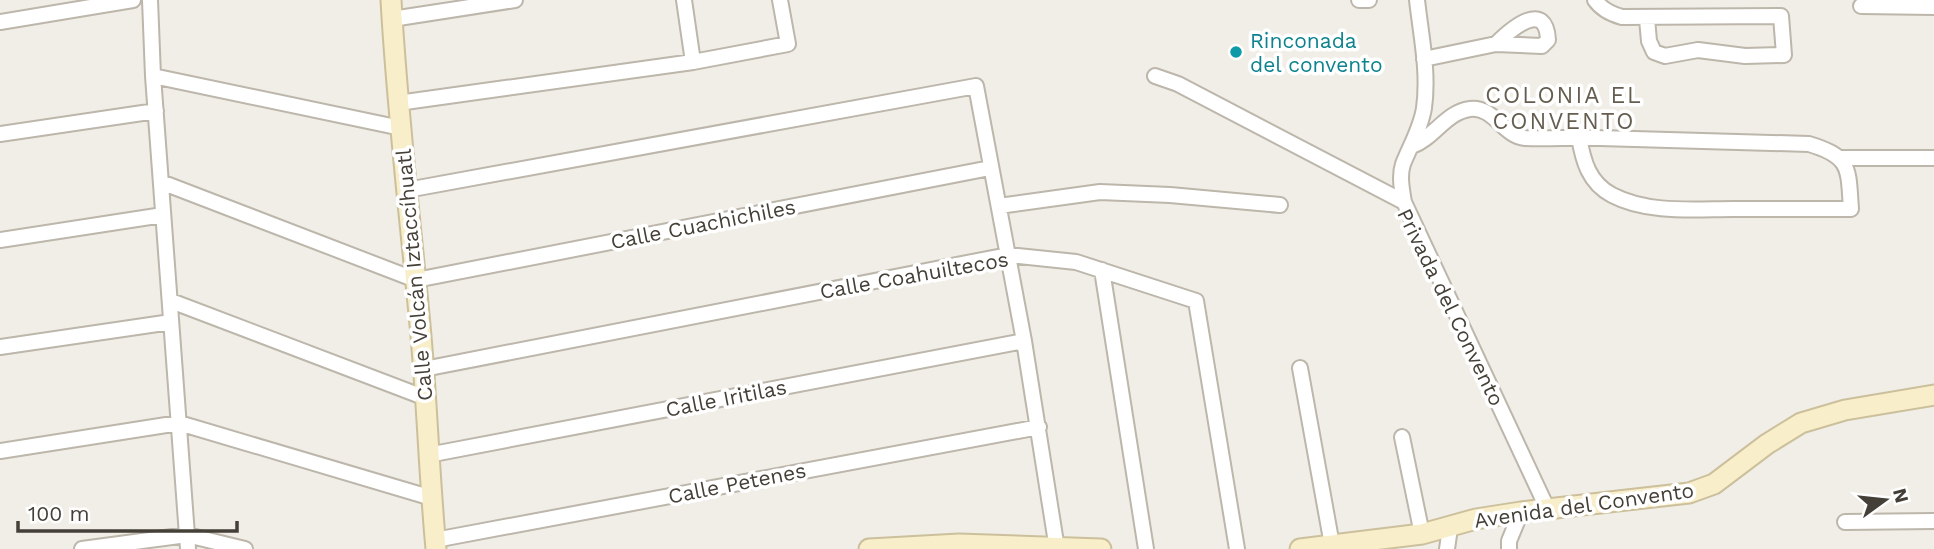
<svg xmlns="http://www.w3.org/2000/svg" width="1934" height="549" viewBox="0 0 1934 549" font-family="'Work Sans',sans-serif">
<style>
.lines{fill:none;stroke-linecap:round;stroke-linejoin:round}
.street-casing{stroke:#bcb6ab;stroke-width:18}
.secondary-casing{stroke:#ccc09c;stroke-width:23}
.street{stroke:#fff;stroke-width:14}
.secondary{stroke:#f8eeca;stroke-width:19}
.culture-dot{fill:#0f9aa8;stroke:#fff;stroke-width:2.5}
.labels{text-anchor:middle;dominant-baseline:central;stroke-width:7;stroke-linejoin:round;paint-order:stroke}
.culture-label{font-size:21px;fill:#0d838f;stroke:#fff;text-anchor:start}
.street-label{font-size:21px;fill:#443f37;stroke:#fff}
.neighbourhood-label{font-size:23px;letter-spacing:2px;fill:#655d4f;stroke:#fff}
</style>
<rect width="100%" height="100%" fill="#f1eee7"/>
<g class="lines">
<g class="street-casing">
<path id="street" d="M150,0L153,76L188,549
M684,0L693,62
M1359,0H1369
M1595,0C1602,10 1611,14 1622,17L1781,16L1784,55L1745,56L1698,50L1665,56L1654,52L1649,41L1647,19
M1861,6L1934,7
M392,19L515,0
M0,22L133,0
M1424,59L1496,44L1542,46L1548,40C1546,0 1513,27 1496,44
M153,76L401,128
M1155,76L1178,84L1404,202L1548,510
M398,103L693,62L788,44L780,0
M0,134L156,111
M1412,146C1434,138 1446,112 1470,109C1494,106 1503,136 1525,138C1550,139 1575,137 1600,138C1670,140 1740,142 1809,144C1852,157 1848,169 1851,209C1812,209 1773,209 1733,209C1695,209 1648,214 1612,195C1589,183 1583,161 1579,137
M1841,158H1934
M161,182L416,280L990,168
M407,190L976,86L1024,341L1057,549
M1404,202C1402,190 1399,176 1403,164C1410,146 1421,128 1424,108C1429,72 1421,36 1417,0
M999,206L1100,192L1170,195L1280,205
M0,240L163,215
M1102,270L1146,549
M171,301L426,398
M0,347L171,322
M1300,368L1332,545
M424,369L1008,255L1076,262L1196,301L1237,549
M1402,437L1422,534
M0,451L179,423L432,498
M428,455L1024,341
M1845,522L1934,521
M435,540L1039,427
M82,549L187,535L245,549
M1447,549L1450,528
M1509,549V541L1521,512"/>
</g>
<g class="secondary-casing">
<path id="secondary" d="M391,0C397,109 410,217 420,325C427,400 429,474 436,549
M869,549L959,544L1101,549
M1300,549L1422,534L1476,519L1521,512L1689,493L1714,484L1767,444L1801,423L1845,410L1934,395"/>
</g>
<use href="#street" class="street"/>
<use href="#secondary" class="secondary"/>
</g>
<circle class="culture-dot" cx="1236" cy="52" r="7"/>
<g class="labels">
<g class="culture-label">
<text x="1250" y="40">Rinconada<tspan x="1250" dy="24">del convento</tspan></text>
</g>
<g class="street-label">
<text transform="translate(703 224) rotate(-11)">Calle Cuachichiles</text>
<text transform="translate(414 275) rotate(-95)">Calle Volcán Iztaccíhuatl</text>
<text transform="translate(914 275) rotate(-10)">Calle Coahuiltecos</text>
<text transform="translate(1451 307) rotate(64)">Privada del Convento</text>
<text transform="translate(726 398) rotate(-11)">Calle Iritilas</text>
<text transform="translate(737 483) rotate(-11)">Calle Petenes</text>
<text transform="translate(1584 505) rotate(-8)">Avenida del Convento</text>
</g>
<g class="neighbourhood-label">
<text x="1564" y="95">COLONIA EL<tspan x="1564" dy="26">CONVENTO</tspan></text>
</g>
</g>
<g transform="translate(1885 500) rotate(75)" stroke="#ffffff" stroke-width="5" paint-order="stroke">
<path d="M0-5L12 26L0 18L-12 26Z" fill="#443f37"/>
<text y="-10" font-size="19" font-weight="bold" text-anchor="middle" fill="#443f37">N</text>
</g>
<path d="M18 521v10h219v-10" fill="none" stroke="#443f37" stroke-width="3.5"/>
<text x="28" y="521" font-size="21" fill="#443f37" stroke="#ffffff" stroke-width="5" paint-order="stroke">100 m</text>
</svg>
